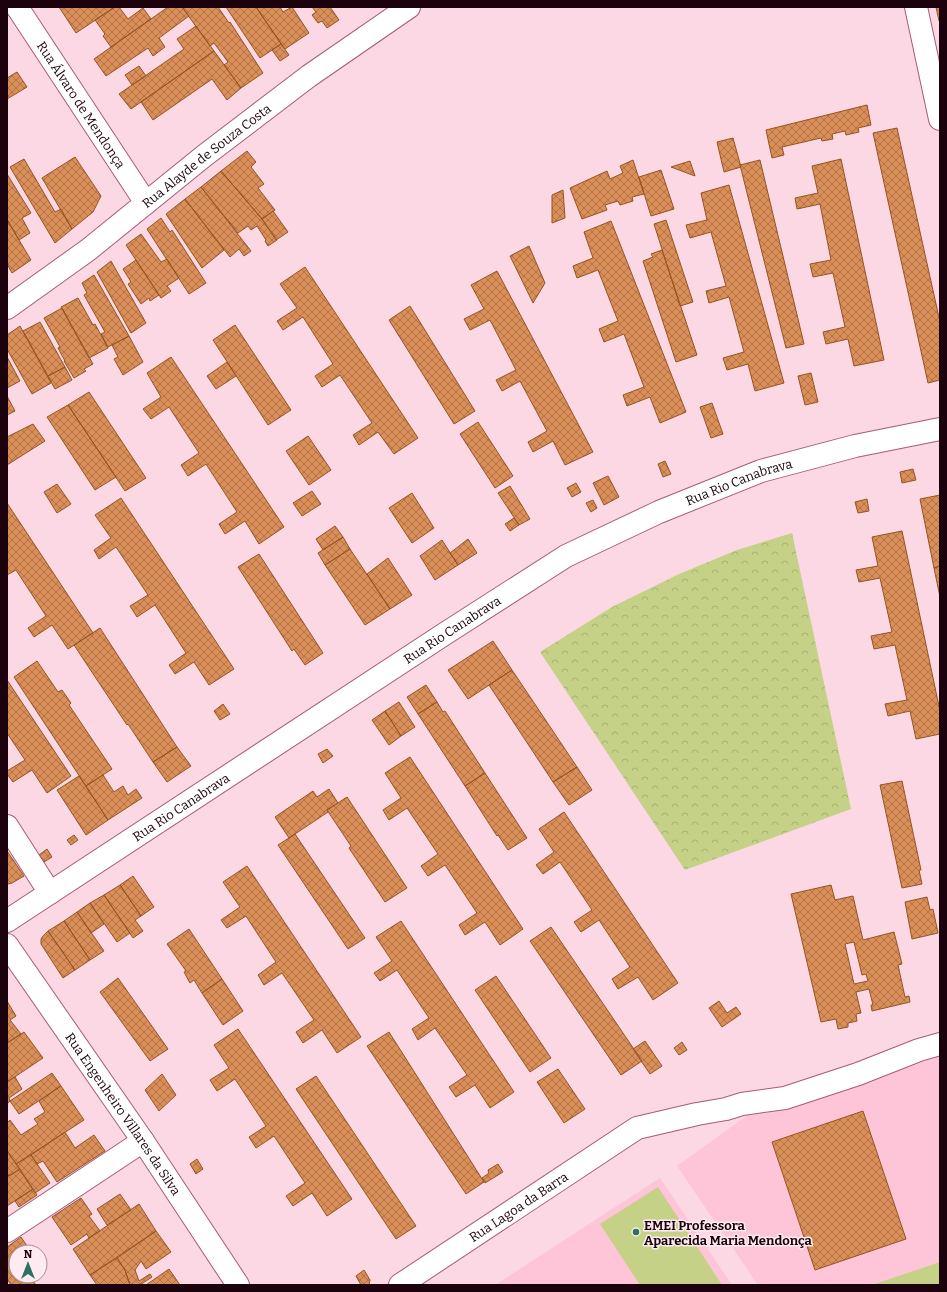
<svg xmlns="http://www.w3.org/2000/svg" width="947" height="1292" viewBox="0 0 947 1292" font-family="Bitter,serif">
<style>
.built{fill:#fec4d8}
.grass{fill:#c5d186}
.park{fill:url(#park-crowns)}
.building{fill:url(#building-cross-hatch);stroke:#945420;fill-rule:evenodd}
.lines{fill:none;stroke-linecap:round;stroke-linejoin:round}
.minor-casing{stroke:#a75a79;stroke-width:24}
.minor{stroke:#fff;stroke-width:22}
.poi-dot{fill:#2e7061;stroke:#fdebf1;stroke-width:1.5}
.labels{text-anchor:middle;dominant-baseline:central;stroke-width:3;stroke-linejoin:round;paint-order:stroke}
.street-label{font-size:13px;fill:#1b020c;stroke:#fdebf1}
.poi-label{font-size:13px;font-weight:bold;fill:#1b020c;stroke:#fdebf1;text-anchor:start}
</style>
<defs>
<pattern id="park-crowns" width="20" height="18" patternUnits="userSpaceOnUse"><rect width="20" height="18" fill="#c5d186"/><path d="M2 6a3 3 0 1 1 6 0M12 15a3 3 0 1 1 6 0" fill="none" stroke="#a9b272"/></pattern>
<pattern id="building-cross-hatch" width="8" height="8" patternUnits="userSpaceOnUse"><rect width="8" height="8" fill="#db8f58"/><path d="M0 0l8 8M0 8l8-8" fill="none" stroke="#b17347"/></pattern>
</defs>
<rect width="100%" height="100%" fill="#fcd8e4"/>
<path class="built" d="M940,1056V1285H758L677,1166L748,1115L786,1110Z
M660,1178L732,1285H495Z"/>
<path class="grass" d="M658,1187L722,1285H640L600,1224Z
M940,1262V1285H872Z"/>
<path class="park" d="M792,533L851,809L685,870L540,652L612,607L679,574L737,550Z"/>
<path class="building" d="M59,7H115L76,33Z
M115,7H119L128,19L143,8L151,19L111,47L103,36L105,34L95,20Z
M168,7H182L189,16L159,38L165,47L153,56L148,48L106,76L94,59Z
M182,7H218L229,23L230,22L263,73L241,88L224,65L228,62L214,43L210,46Z
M226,7H256L281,44L260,58Z
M256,7H280L283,12L292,7L309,33L285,49Z
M312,7H330L339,20L327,28L322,21L318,23L312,15L316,12Z
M936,7H940V21H939Z
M196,26L214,51L131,109L119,94L184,49L177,39Z
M281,44L289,55L280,61L272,50Z
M214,51L241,88L227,100L212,79L153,120L141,102Z
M139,66L146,76L132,85L125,75Z
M17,72L27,87L7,99V78Z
M867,105L871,125L858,128L859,132L846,135L845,131L832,134L833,139L822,141L821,138L782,147L784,155L772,158L766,130Z
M897,128L940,322V380L928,383L873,133Z
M733,138L741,167L724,172L717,142Z
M247,151L256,162L251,167L264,184L258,188L275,210L262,219L221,171Z
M75,157L101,196L93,212L72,229L42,178Z
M24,159L55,212L61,209L72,229L55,243L10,167Z
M841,159L884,360L854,366L848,339L826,344L823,332L845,327L833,273L813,277L810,264L831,260L820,204L797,209L795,198L818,193L812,166Z
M633,160L644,194L632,197L633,201L620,205L618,201L605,205L607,210L582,219L570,188L607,171L610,179L623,173L620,166Z
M760,160L804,344L786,348L740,165Z
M690,161L695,176L671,167Z
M661,170L674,209L651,216L639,177Z
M221,171L262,219L277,240L268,246L265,241L266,240L257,226L251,230L248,226L238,233L201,187Z
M7,174L31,213L22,218L30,233L19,240L7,219Z
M729,185L784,383L755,391L748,364L727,370L723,358L744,352L729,297L709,303L706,291L726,286L711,232L690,238L686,225L707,220L701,193Z
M201,187L251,251L244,256L239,249L230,257L185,199Z
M563,190L565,218L552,223V195Z
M185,199L224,250L202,268L166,214Z
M273,211L288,232L276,240L262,219Z
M161,218L170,232L172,230L206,283L189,294L147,229Z
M7,220L31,260L12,273L7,264Z
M666,220L693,302L680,306L654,224Z
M611,221L686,412L660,423L650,397L627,406L623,395L644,387L624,334L604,342L599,329L618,321L598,270L577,278L573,266L593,258L584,232Z
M141,234L161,262L167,259L179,278L167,286L171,291L161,298L126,245Z
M529,246L545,283L533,303L510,256Z
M662,250L697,355L676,362L643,261L653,257L651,254Z
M136,260L159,295L150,301L149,298L141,304L128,284L131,282L123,269Z
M111,261L146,323L131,333L97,272Z
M305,267L418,438L394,454L378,432L359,445L353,435L372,423L340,375L322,387L315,376L333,364L303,317L283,330L277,321L297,308L280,284Z
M497,271L593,452L565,465L553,441L533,452L528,442L547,431L520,381L502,391L496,380L516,370L490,320L470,330L464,319L484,309L471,285Z
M94,275L129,336L108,347L101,334L105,332L84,295L87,293L82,283Z
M78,298L93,325L95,324L108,348L89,358L61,307Z
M410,306L475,411L454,424L389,320Z
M62,308L93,364L84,369L86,371L74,378L64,361H65L58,348L60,347L44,318Z
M40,322L65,367L48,376L23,331Z
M235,325L291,410L268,425L213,340Z
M20,326L51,383L32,394L7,349V335Z
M129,336L143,362L123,375L114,359L118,357L112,345Z
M7,357L20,381L7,388Z
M171,357L284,527L259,544L245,521L225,534L219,524L237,512L206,464L188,476L181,465L199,453L169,407L151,419L143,409L161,397L147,373Z
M227,362L236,376L216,389L207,376Z
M65,367L72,380L55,389L48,376Z
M811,373L818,402L805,405L798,376Z
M89,392L146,478L125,491L68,405Z
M7,396L15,411L7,415Z
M712,403L723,434L711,438L700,407Z
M68,405L116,477L95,490L47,417Z
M478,422L513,476L495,488L460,434Z
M33,424L45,441L7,465V437Z
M308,436L331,470L309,485L286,451Z
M665,461L671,474L663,477L658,464Z
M913,469L916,480L902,483L900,472Z
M608,476L619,497L604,505L593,483Z
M576,483L581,492L572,497L567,488Z
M57,484L71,504L57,513L44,492Z
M510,486L530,519L519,525L498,493Z
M312,491L321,504L302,516L293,503Z
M412,493L434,528L412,543L389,508Z
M940,495V566L934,568L920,499Z
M121,498L234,669L209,685L194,662L175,674L169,665L186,653L155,605L137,617L130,606L148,595L116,547L99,559L94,550L111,538L95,515Z
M867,499L869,511L858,513L855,502Z
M593,500L597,508L591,512L586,503Z
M7,503L93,633L68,649L52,625L34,637L28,628L46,616L16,570L7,575Z
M514,518L519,525L510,531L505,524Z
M335,526L343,537L323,550L316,539Z
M902,531L940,711V734L916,739L910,711L888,716L885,704L907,700L895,645L874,649L871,636L892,632L880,578L859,582L856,570L878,566L872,537Z
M343,537L350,549L325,565L318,553Z
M468,539L477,553L458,565L450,553Z
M442,540L458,565L435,580L420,556Z
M350,549L390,609L365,625L325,565Z
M259,554L323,653L305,665L294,649L292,651L238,567Z
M388,558L412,595L390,609L367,574Z
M940,566V597L934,568Z
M100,628L177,747L153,762L128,724L127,725L74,645Z
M493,641L512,670L468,699L448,670Z
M37,661L58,692L62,690L71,703L69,705L112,769L86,786L14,677Z
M512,670L577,767L553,782L489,685Z
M7,680L71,776L47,793L32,770L13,782L7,774V771L25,760L7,733Z
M426,685L437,702L418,714L407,697Z
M399,702L415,727L401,736L385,711Z
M437,702L443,712L445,711L485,773L465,786L418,714Z
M223,704L230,714L220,720L214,711Z
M385,711L401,736L389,745L372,720Z
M177,747L191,766L167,782L153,762Z
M327,749L333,756L323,763L318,754Z
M410,757L523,929L500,945L485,922L465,935L459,925L477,913L445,865L428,876L421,866L438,854L407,808L389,820L383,810L401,798L385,773Z
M577,767L592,790L569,805L553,782Z
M485,773L527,838L508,850L498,835L497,836L465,786Z
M103,775L114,792L123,786L128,795L136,789L142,798L108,820L86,786Z
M79,776L108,820L86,835L57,790Z
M902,781L921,870H919L922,884L902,888L880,785Z
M329,789L338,803L327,810L328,812L289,838L275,817L313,791L317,797Z
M347,797L407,888L385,902L349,848L351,846L327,810Z
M564,812L678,983L653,1000L638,977L618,989L612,979L630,967L599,920L581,932L574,922L592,910L560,862L543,874L536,865L554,852L539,829Z
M295,834L365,938L348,949L278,845Z
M74,835L78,840L71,845L67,840Z
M47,849L52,857L44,862L39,855Z
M7,851L24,876L12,883L8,884H7Z
M247,866L361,1037L337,1053L322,1030L303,1043L296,1032L314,1020L282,973L264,985L258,975L276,962L246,916L227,928L221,920L240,907L223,882Z
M133,876L154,907L141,916L120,885Z
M120,885L141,916L135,920L143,931L133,938L104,895Z
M831,885L835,900L853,896L863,940L894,932L902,964L898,965L905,997L909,996L910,1002L872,1011L871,1005H873L869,989L856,992L861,1013L856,1014L857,1021L848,1023V1027L838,1029L836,1019L821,1022L791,894ZM854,942L862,975L866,974L868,981L854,984L845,944Z
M104,895L130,933L117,942L90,903Z
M927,897L930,910L933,909L938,933L912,939L905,902Z
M90,903L104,924L91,933L77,912Z
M77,912L104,951L90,960L64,921Z
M64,921L90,960L75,970L48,931Z
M401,921L514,1092L490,1108L475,1085L456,1097L449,1087L467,1075L435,1028L418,1040L412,1029L429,1018L397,970L380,981L374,973L392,961L376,937Z
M551,927L642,1061L621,1075L530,941Z
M189,929L222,979L202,993L194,980L190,983L184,972L186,971L167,944Z
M48,931L75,970L63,978L41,944V939L43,936Z
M496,976L551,1058L530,1072L475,990Z
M118,978L168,1049L150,1061L100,992Z
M222,979L243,1011L223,1025L202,993Z
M7,1001L16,1016L10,1020L21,1034L7,1043Z
M719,1001L727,1013L736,1007L741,1014L722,1027L709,1008Z
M238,1029L352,1199L327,1216L312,1193L293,1206L286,1196L305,1183L274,1136L256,1148L249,1137L266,1126L235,1079L217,1091L210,1080L229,1068L214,1045Z
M24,1032L43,1058L7,1082V1043Z
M389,1032L484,1182L466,1194L367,1046Z
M645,1041L662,1066L650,1074L633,1049Z
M682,1042L687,1050L679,1055L674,1048Z
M558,1069L585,1109L564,1123L537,1082Z
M52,1073L61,1086L19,1114L10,1101Z
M162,1074L176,1095L159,1111L145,1090Z
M316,1076L416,1226L396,1239L296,1089Z
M15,1077L22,1089L9,1098L10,1101L7,1104V1082Z
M61,1086L84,1120L16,1164L7,1151V1123L10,1120L21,1135L38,1124L34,1119L45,1112L39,1101Z
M863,1111L906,1239L815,1270L772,1142Z
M65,1132L75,1148L94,1135L105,1151L57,1182L43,1161L37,1164L31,1155Z
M7,1151L20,1169L9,1176L7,1173Z
M31,1155L50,1183L35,1193L16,1164Z
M197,1159L203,1169L196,1174L190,1164Z
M498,1164L503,1172L485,1183L482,1178L489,1173L488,1170Z
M20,1169L33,1189L7,1206V1173L9,1176Z
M33,1189L37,1195L19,1207L15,1201Z
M120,1194L131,1210L107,1225L97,1209Z
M81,1198L92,1214L89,1216L100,1231L89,1238L87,1234L71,1245L52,1217Z
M139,1204L156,1231L90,1275L73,1249Z
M156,1231L171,1252L146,1269L141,1261L135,1270L139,1281L150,1274L152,1277L140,1285H130L125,1270L117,1258Z
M21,1237L31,1252H16V1276H29L36,1285H11L7,1279V1247Z
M117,1258L125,1270L130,1285H97L90,1275Z
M169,1269L180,1285H146Z
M364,1270L370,1280L369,1285H361L356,1276Z"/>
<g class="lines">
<g class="minor-casing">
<g id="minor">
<path id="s1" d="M17,7L146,203"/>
<path d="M916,7L940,119"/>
<path id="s2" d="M7,308L88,250L204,156L309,76L409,7"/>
<path d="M7,826L50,893"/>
<path id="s3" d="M7,921L446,633L566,556L659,512L761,471L855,446L940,429"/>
<path id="s4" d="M7,945L143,1141L238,1285"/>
<path d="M7,1231L143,1141"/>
<path id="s5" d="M400,1285L637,1128L697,1114L726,1109L742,1104L785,1098L858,1074L919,1050L940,1044"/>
</g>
</g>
<use href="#minor" class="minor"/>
</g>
<circle class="poi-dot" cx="636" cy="1232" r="4"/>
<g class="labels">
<g class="street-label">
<text stroke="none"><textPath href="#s1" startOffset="117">Rua Álvaro de Mendonça</textPath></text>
<text stroke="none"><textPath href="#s2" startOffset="251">Rua Alayde de Souza Costa</textPath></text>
<text stroke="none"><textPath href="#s3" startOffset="856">Rua Rio Canabrava</textPath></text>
<text stroke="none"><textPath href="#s3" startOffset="532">Rua Rio Canabrava</textPath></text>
<text stroke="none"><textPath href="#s3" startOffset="208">Rua Rio Canabrava</textPath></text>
<text stroke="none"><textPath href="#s4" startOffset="205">Rua Engenheiro Villares da Silva</textPath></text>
<text stroke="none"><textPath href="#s5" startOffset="142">Rua Lagoa da Barra</textPath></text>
</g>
<g class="poi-label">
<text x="644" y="1225">EMEI Professora<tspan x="644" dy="15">Aparecida Maria Mendonça</tspan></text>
</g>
</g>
<rect width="947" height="1292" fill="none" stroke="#1b020c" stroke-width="16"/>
<g transform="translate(28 1264)"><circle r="19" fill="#fdebf1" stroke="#a38e95"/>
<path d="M0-3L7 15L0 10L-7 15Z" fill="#2e7061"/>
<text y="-6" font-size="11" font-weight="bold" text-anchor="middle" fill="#1b020c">N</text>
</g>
</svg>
